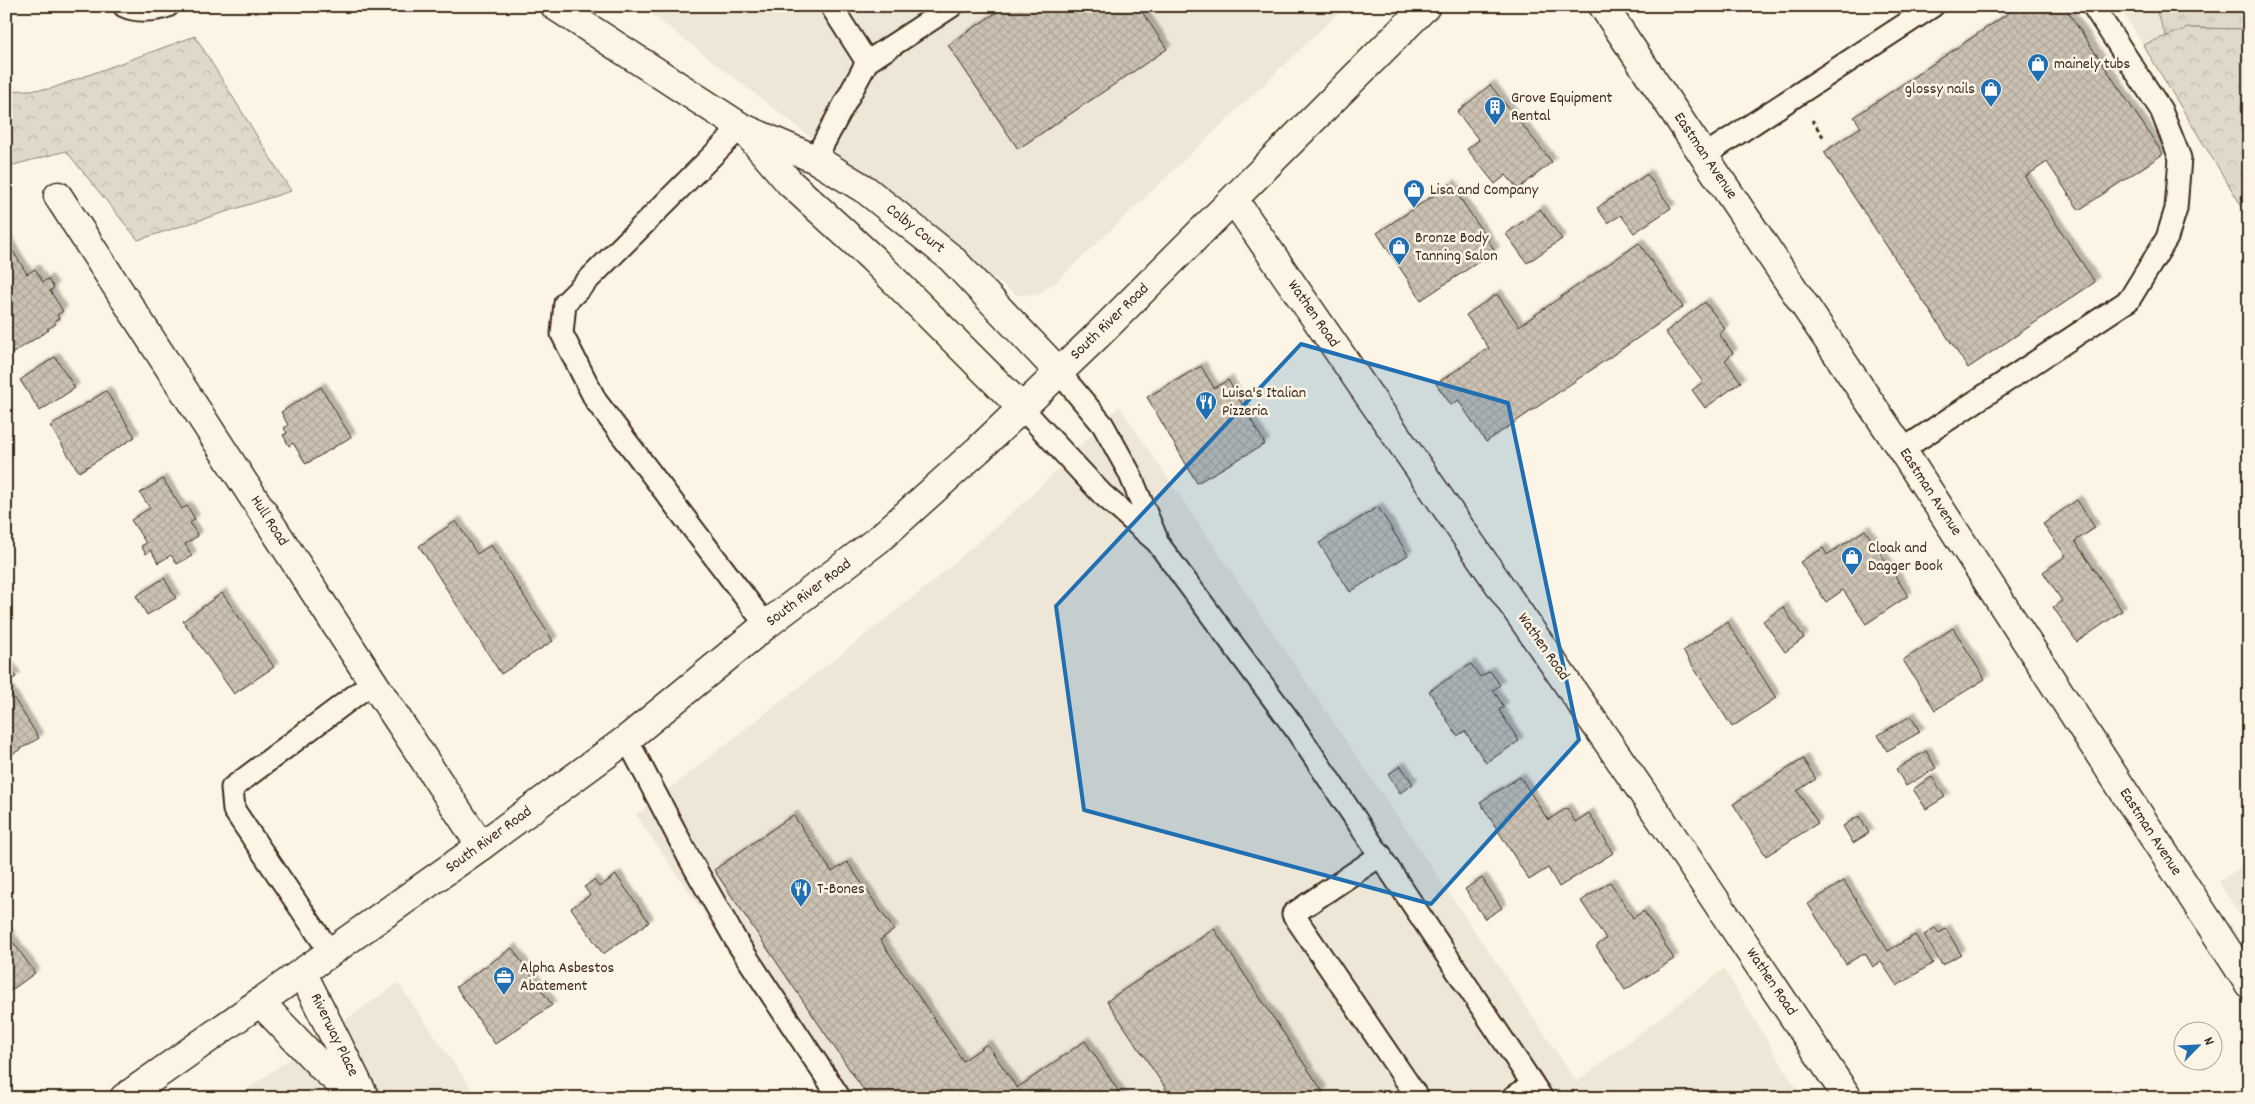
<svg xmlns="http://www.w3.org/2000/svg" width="2255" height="1104" viewBox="0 0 2255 1104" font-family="Dekko,sans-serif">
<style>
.built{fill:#eee6d6}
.grass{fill:url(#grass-tufts);stroke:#8e8173}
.forest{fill:url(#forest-crowns);stroke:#8e8173}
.building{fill:url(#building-cross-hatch);stroke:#3b2a1e;filter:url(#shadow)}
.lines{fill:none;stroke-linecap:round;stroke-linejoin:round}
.lane-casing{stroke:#3b2a1e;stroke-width:25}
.street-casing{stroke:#3b2a1e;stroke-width:31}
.primary-casing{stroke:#3b2a1e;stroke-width:31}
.path{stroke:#3b2a1e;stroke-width:3;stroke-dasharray:4 4;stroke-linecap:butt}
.lane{stroke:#fcf5e5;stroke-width:21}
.street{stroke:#fcf5e5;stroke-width:28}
.primary{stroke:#fcf5e5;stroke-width:28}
.marked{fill:#1f6fb2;fill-opacity:0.2;stroke:#1f6fb2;stroke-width:4;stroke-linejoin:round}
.labels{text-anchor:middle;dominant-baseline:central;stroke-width:5;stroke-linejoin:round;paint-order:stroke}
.poi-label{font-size:16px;fill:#3b2a1e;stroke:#fcf5e5;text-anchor:start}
.street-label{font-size:16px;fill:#3b2a1e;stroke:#fcf5e5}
</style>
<defs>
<pattern id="grass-tufts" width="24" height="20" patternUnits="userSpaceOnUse" patternTransform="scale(1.25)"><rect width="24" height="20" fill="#e0d8c8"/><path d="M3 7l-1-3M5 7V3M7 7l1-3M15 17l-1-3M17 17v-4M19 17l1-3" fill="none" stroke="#c1baab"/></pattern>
<pattern id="forest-crowns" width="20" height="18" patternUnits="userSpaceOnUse" patternTransform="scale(1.25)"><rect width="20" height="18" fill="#e0d8c8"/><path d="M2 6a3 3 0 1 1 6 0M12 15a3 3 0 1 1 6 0" fill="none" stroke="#c1baab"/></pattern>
<pattern id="building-cross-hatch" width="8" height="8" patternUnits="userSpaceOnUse" patternTransform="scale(1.25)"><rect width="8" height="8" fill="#ccc2b3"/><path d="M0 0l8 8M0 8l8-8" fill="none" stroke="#b0a79a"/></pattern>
<filter id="shadow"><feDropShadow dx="4.5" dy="-4.5" stdDeviation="1" flood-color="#0004"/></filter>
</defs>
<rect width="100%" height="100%" fill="#fcf5e5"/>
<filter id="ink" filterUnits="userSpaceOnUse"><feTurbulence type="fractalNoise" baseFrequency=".02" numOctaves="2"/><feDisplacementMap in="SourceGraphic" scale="10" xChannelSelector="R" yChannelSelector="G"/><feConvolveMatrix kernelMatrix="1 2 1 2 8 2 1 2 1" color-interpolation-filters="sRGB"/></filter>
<g filter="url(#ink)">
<path class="built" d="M641,6H1346L1055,283L1038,294L1016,295Z
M2119,6H2249V29L2188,28L2143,45Z
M1119,406L1577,1082L1724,969L1802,1098H831L636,815L929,585L1030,497Z
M2249,861V930L2219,882Z
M398,983L478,1098H248L243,1092Z"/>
<path class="grass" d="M2162,6H2249V29L2188,28L2166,36L2157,13Z"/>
<path class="forest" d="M2188,28L2249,29V218L2143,45Z
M195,36L291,191L138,240L66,151L6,167V91L50,89Z"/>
<path class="building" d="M1006,6H1138L1167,49L1018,149L948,45Z
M2019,6H2064L2163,154L2079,210L2047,162L2025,177L2095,282L1968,368L1824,152L1861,127L1854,117Z
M1490,85L1552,162L1518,189L1506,175L1495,184L1467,149L1479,140L1457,112Z
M1647,174L1671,208L1634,233L1621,215L1608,223L1597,208Z
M1451,184L1495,251L1421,300L1377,233Z
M1540,209L1562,239L1527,263L1506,234Z
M6,240L27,274L35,269L43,282L48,279L54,288L50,291L63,311L57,315L59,318L54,321L56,324L47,329L49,330L8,356L6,353Z
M1639,243L1683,307L1486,442L1458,400L1451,405L1436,384L1489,348L1466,315L1497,294L1519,326Z
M1705,302L1725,329L1719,334L1733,353L1725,360L1741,382L1705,408L1692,390L1703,382L1665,332Z
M55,357L75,388L40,411L20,380Z
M1201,366L1214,388L1228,380L1265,444L1197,483L1147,397Z
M321,387L351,437L306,464L293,443L289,446L283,435L287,433L284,428L288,425L281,412Z
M106,391L135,437L79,472L50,426Z
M163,479L182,509L187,506L195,519L190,523L198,536L185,544L192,556L177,564L171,555L158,563L151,550L146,554L141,546L146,543L131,520L150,508L140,493Z
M2077,500L2095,528L2075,541L2122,611L2077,642L2053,607L2062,601L2043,572L2066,556L2043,524Z
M1378,507L1408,555L1350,592L1319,543Z
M456,521L477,554L491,545L553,641L501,674L419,546Z
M1865,530L1908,596L1866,624L1843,590L1826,602L1800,562L1823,548L1827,555Z
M164,578L176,598L147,615L136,596Z
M222,593L274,667L234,694L183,621Z
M1783,607L1804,638L1785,652L1763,621Z
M1727,622L1776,698L1732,727L1683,651Z
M1953,628L1985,679L1935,710L1903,660Z
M6,662L16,677L6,683Z
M1471,664L1480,677L1490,671L1500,685L1493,690L1504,707L1499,710L1519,741L1486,763L1465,731L1457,736L1429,691Z
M6,686L39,738L6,758Z
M1911,716L1920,732L1887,751L1878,735Z
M1926,751L1936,768L1906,786L1896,769Z
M1803,759L1816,779L1797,791L1818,823L1766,856L1733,804Z
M1401,766L1413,784L1400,793L1388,774Z
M1520,777L1548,820L1567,808L1575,822L1589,813L1613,853L1559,887L1548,868L1529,880L1480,802Z
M1932,777L1945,797L1926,809L1913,789Z
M793,815L832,872L847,862L894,930L880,940L963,1061L987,1044L1017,1088L1085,1041L1123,1098H869L714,870Z
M1859,816L1869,833L1853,843L1843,826Z
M616,875L649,922L603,954L571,908L590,895L584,887L594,880L599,887Z
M1482,878L1502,908L1485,919L1465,889Z
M1844,881L1888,951L1915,935L1933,963L1897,986L1881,962L1873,967L1865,953L1846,964L1808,904Z
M1610,882L1633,918L1644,911L1674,959L1625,990L1596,946L1606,939L1581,901Z
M1935,928L1939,933L1946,929L1961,954L1942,965L1924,935Z
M1214,929L1323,1092L1314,1098H1172L1107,1001Z
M6,932L35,973L6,994Z
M512,948L552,1005L495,1044L456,987Z"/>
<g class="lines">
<g class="lane-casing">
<path id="lane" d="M124,6C136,12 156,11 168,6
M831,6L867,62
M741,127L565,303L562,334L596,401L766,625
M1705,155L1933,6
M815,159L867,62L952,6
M1059,372L1103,425L1129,472L1156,537
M1022,408L1102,494L1157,542L1294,727L1542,1098
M1902,450L2129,300L2167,238L2176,209L2180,158L2161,110L2093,6
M627,739L688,856L738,944L840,1098
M1381,855L1293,914L1418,1098
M330,952L234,810L232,788L373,682
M1512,1098L1533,1084"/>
</g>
<g class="street-casing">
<path id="street" d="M555,6L741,127L815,159L866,190L951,258L1059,372
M1603,6L1902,450L2249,984
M747,133L790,183L872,258L1022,408
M58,196L373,682L481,846
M1234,200L1667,828L1848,1098
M302,972L365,1098
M260,1002L323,1068L357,1098"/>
</g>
<g class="primary-casing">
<path id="primary" d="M124,1098L481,846L627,739L766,625L879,539L978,450L1097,336L1426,6"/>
</g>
<path class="path" d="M1812,120L1824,138"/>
<use href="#lane" class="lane"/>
<use href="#street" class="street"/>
<use href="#primary" class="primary"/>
</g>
</g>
<path class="marked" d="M1301,344L1508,403L1579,740L1431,904L1084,810L1056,606Z"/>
<defs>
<g id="shop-pin" transform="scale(1.125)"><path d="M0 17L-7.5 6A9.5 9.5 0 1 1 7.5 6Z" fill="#1f6fb2" stroke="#fcf5e5"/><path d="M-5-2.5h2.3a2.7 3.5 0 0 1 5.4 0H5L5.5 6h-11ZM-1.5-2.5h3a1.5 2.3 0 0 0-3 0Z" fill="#fff"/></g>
<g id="building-pin" transform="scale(1.125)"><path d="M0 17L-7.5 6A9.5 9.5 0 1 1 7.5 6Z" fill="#1f6fb2" stroke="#fcf5e5"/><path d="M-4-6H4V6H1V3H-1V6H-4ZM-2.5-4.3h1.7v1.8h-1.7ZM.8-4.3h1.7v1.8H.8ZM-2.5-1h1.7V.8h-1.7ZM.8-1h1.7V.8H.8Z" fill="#fff"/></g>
<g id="restaurant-pin" transform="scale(1.125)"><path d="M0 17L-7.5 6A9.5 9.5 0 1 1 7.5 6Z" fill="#1f6fb2" stroke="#fcf5e5"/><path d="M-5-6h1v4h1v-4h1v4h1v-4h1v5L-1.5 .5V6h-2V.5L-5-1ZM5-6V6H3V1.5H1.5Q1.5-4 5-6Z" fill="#fff"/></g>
<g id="office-pin" transform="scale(1.125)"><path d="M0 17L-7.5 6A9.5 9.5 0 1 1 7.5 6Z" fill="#1f6fb2" stroke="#fcf5e5"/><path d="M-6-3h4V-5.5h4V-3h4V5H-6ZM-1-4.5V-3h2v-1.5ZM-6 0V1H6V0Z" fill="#fff"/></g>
</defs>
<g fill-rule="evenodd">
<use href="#shop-pin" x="2038" y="64"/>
<use href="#shop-pin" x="1991" y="89"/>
<use href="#building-pin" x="1495" y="107"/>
<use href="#shop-pin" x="1414" y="190"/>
<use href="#shop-pin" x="1399" y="247"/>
<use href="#restaurant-pin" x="1206" y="402"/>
<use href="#shop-pin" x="1852" y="557"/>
<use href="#restaurant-pin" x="801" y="889"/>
<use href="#office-pin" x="504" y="977"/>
</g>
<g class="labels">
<g class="poi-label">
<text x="2054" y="64">mainely tubs</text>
<text x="1975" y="89" text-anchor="end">glossy nails</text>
<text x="1511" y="98">Grove Equipment<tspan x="1511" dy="18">Rental</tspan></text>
<text x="1430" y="190">Lisa and Company</text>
<text x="1415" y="238">Bronze Body<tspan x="1415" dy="18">Tanning Salon</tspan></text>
<text x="1222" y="393">Luisa's Italian<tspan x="1222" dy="18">Pizzeria</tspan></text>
<text x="1868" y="548">Cloak and<tspan x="1868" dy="18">Dagger Book</tspan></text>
<text x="817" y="889">T-Bones</text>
<text x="520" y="968">Alpha Asbestos<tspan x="520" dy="18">Abatement</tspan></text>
</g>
<g class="street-label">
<text transform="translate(1705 156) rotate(56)">Eastman Avenue</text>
<text transform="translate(915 229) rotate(38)">Colby Court</text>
<text transform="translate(1313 314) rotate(55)">Wathen Road</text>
<text transform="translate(1110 322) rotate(-44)">South River Road</text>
<text transform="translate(1930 492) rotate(57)">Eastman Avenue</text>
<text transform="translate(269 521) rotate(57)">Hull Road</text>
<text transform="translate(809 593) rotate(-37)">South River Road</text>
<text transform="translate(1543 647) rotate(55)">Wathen Road</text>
<text transform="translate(2150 832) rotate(57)">Eastman Avenue</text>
<text transform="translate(489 840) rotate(-36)">South River Road</text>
<text transform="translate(1771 982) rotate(56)">Wathen Road</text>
<text transform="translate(334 1035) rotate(64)">Riverway Place</text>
</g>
</g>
<rect width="2255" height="1104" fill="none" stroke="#fcf5e5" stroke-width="25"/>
<rect x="12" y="12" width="2230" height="1079" fill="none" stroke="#3b2a1e" stroke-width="2" filter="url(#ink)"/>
<g transform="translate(2198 1046) rotate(66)"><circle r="24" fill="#fcf5e5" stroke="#afa495"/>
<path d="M0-4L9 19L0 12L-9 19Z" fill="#1f6fb2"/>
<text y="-8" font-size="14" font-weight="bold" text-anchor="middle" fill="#3b2a1e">N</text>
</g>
</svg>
